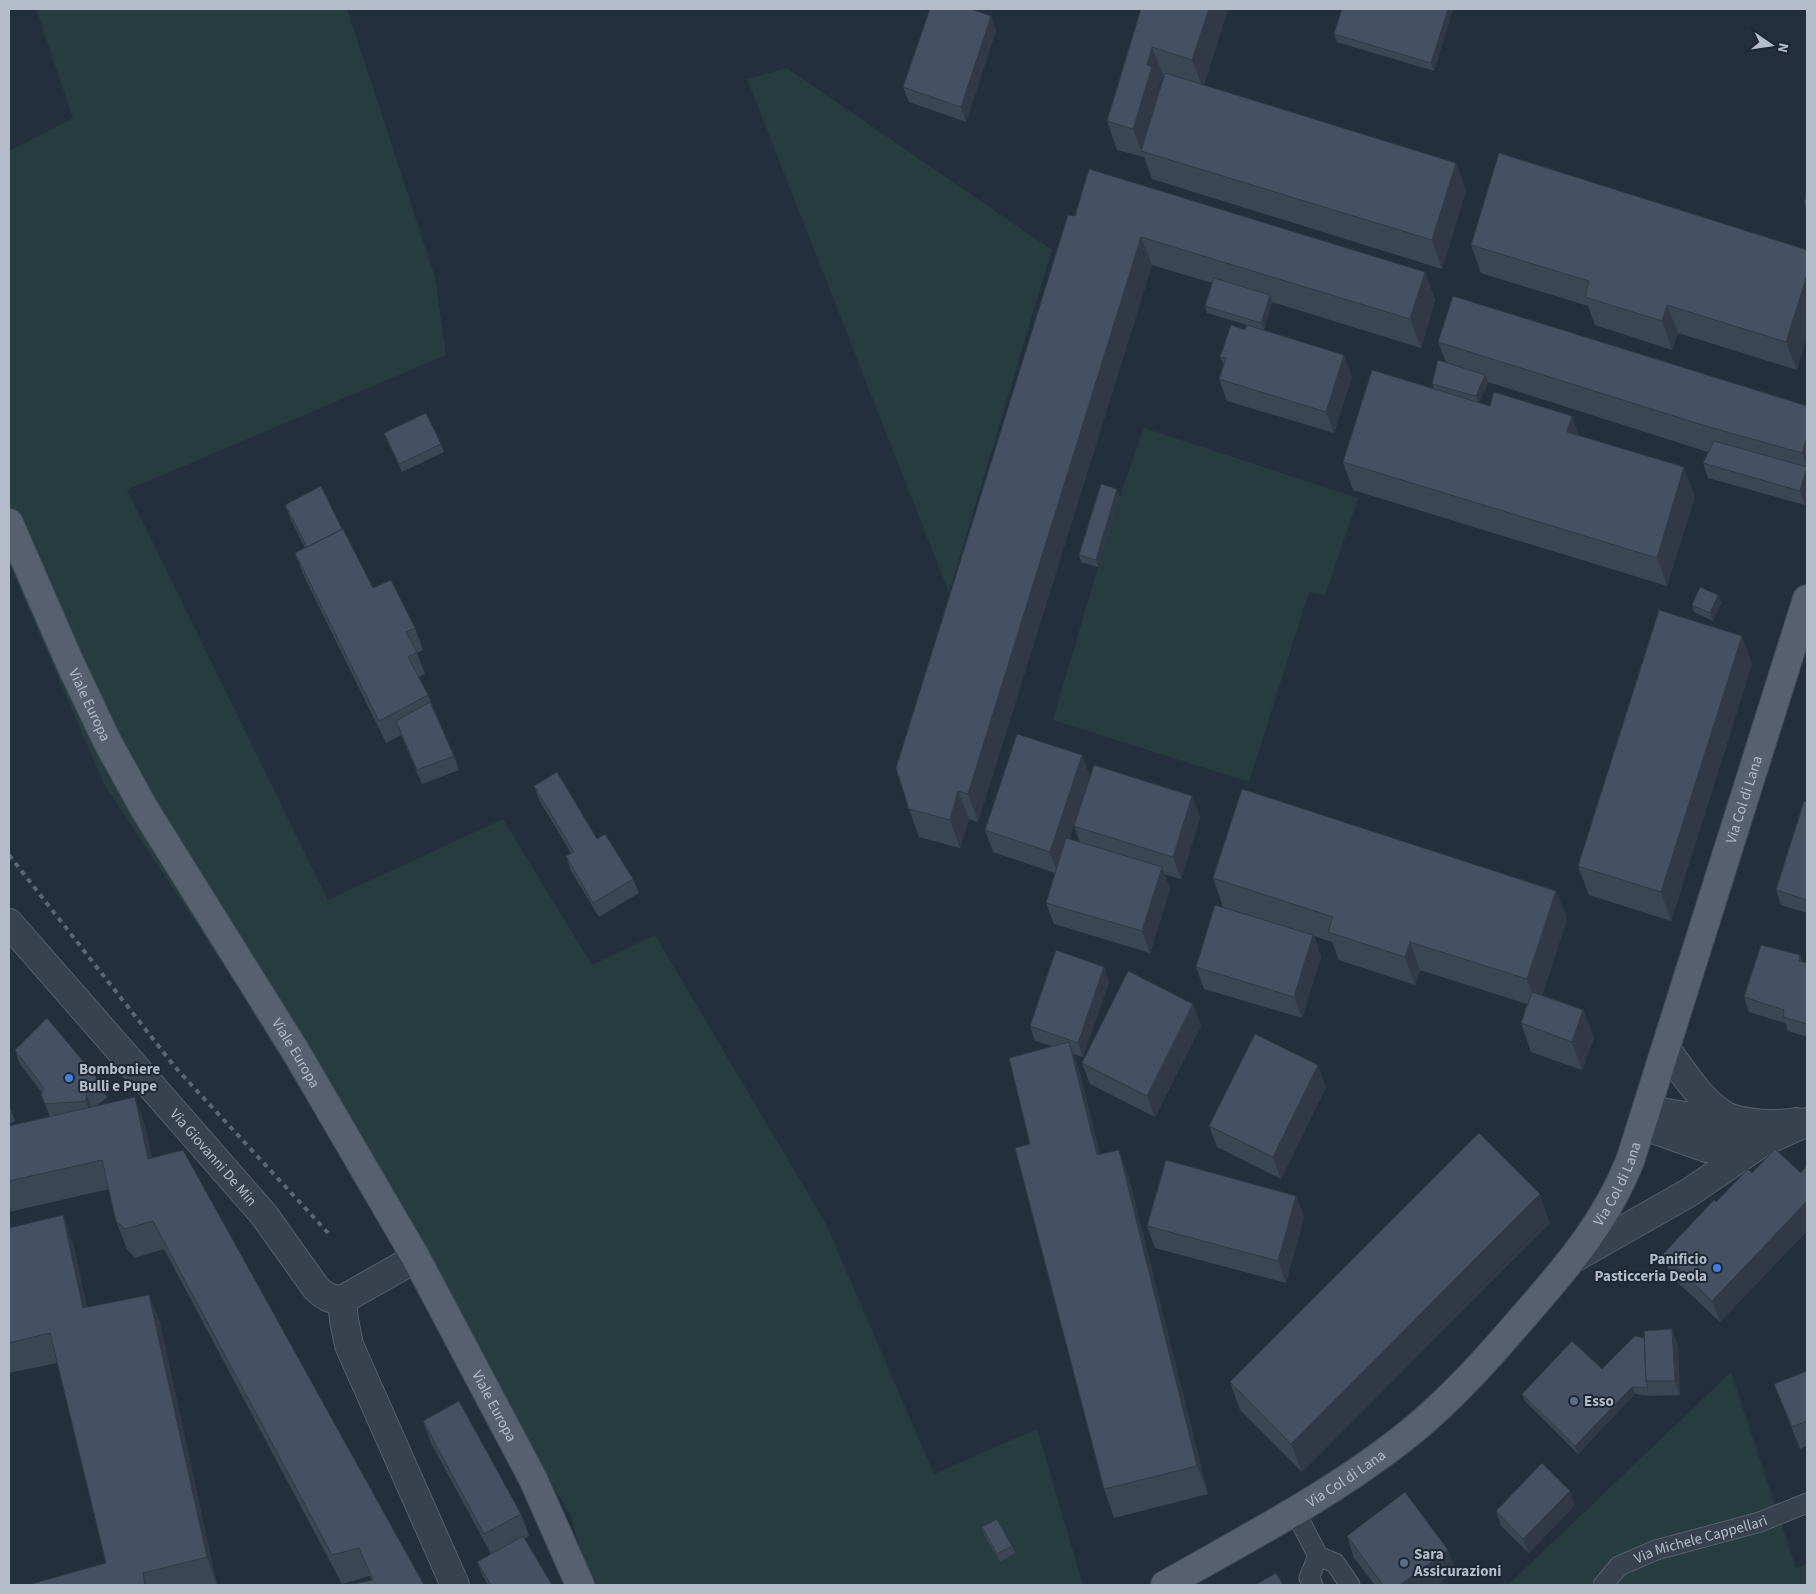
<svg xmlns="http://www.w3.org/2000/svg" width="1816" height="1594" viewBox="0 0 1816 1594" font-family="'Source Sans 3',sans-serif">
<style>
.green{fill:#263c3f}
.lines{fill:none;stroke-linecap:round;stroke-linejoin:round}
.lane-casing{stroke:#565f6c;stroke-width:21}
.street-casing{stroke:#565f6c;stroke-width:30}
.primary-casing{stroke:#414a57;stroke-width:30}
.lane{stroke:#38414e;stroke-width:19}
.street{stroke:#38414e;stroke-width:28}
.primary{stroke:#56606e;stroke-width:28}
.rail{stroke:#5a6575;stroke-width:4;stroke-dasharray:5 5;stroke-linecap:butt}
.wall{fill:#3b4654;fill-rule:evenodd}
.shaded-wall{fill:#303945}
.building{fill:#455162;stroke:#303945}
.shop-dot{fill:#3f7fe0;stroke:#1d2633;stroke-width:2}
.service-dot{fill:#5c6f8a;stroke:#1d2633;stroke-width:2}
.labels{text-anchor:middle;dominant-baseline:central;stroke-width:4;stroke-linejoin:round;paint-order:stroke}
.street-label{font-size:15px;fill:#b4bcc9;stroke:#1d2633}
.poi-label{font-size:15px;font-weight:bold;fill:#b4bcc9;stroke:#1d2633;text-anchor:start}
</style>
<rect width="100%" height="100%" fill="#242f3e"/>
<path class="green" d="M36,9H347L435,277L446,355L127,490L328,900L503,819L592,965L655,935L826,1224L934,1474L1037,1429L1083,1585H589L571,1515L402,1255L231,976L104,784L9,563V151L73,118Z
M787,68L1052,250L949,593L747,79Z
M1144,428L1358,498L1325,596L1309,592L1249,782L1053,720L1098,567L1081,562L1120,496Z
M1731,1372L1796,1568L1807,1564V1585H1508Z"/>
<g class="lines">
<g class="lane-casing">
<g id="lane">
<path d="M1295,1511L1318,1556"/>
<path d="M1313,1585L1309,1578L1318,1556L1335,1563L1350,1585"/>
<path id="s1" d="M1603,1585L1619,1566L1656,1550L1760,1522L1807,1503"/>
</g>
</g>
<g class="street-casing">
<g id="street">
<path id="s2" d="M9,923L264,1215L316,1288C325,1297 330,1299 342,1300L416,1258"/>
<path d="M1666,1049C1683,1072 1700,1100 1724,1115C1739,1124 1779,1126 1796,1122"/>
<path d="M1647,1110L1712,1120L1734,1122"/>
<path d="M1642,1125L1707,1148L1759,1143"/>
<path d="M1574,1258L1690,1192L1761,1143L1807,1122"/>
<path d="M342,1300L344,1320L349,1345L455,1585"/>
</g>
</g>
<g class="primary-casing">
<g id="primary">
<path id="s3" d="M9,523L70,663L107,741L145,810L296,1052L416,1258L533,1479L580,1585"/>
<path id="s4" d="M1165,1585C1249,1537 1337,1492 1412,1431C1456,1395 1494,1351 1531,1308C1572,1261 1606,1220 1630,1161L1807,599"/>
</g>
</g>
<use href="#lane" class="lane"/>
<use href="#street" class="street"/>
<use href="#primary" class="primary"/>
<path class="rail" d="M9,855L175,1067L330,1235"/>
</g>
<path class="wall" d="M1141,9H1228L1204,85L1456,163L1466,191L1442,269L1152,179L1144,157L1117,150L1107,121ZM1163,75L1164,76L1160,90L1159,87Z
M1342,9H1453L1434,71L1337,42L1334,34Z
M991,16L996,31L966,122L909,102L903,87Z
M1807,192V211L1804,203Z
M1068,215L1425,272L1435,300L1421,348L1272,302L1264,330L1352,377L1334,433L1227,401L1219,379L1224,365L1220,357L1245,330L1247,325L1207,313L1205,306L1212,283L1152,265L978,822L969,819L960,848L919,837L909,809Z
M1471,245L1807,250L1797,370L1678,333L1672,350L1595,325L1588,306L1481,273Z
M1438,342L1807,406V500L1805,505L1708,478L1703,463L1708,452L1488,382L1479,403L1579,435L1695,496L1667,586L1353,490L1343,462L1434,389L1432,384L1446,362Z
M384,433L441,444L444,452L402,472Z
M1120,496L1098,567L1081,562L1079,555Z
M285,505L415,628L423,650L417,653L425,674L418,677L428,695L454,756L459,770L422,784L401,735L386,743L303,574L295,553L305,548L291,520Z
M1718,595L1721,603L1713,621L1694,612L1692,605Z
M1752,664L1671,921L1589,895L1578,866Z
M1082,755L1090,777L1069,839L1080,842L1074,826L1192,796L1200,818L1181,879L1164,874L1170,889L1150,953L1054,924L1046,903L1055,873L993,852L985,830Z
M534,786L597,839L633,879L639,893L599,917L571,871L566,856L571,853L539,800Z
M1807,802V913L1781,905L1776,890Z
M1213,878L1556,891L1567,919L1542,995L1583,1010L1594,1038L1582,1070L1531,1052L1521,1023L1527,1004L1420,970L1415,985L1339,960L1332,942L1314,936L1321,957L1302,1018L1204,989L1196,967L1261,919L1223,907Z
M1800,955L1802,962L1807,963V1037L1788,1031L1785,1023L1749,1012L1744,997Z
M1104,967L1109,982L1083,1057L1073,1054L1079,1070L1100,1154L1129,1178L1208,1494L1114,1518L1104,1489L1030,1144L1052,1046L1035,1041L1030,1026Z
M1193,1004L1201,1026L1155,1117L1090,1084L1082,1063Z
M15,1050L102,1084L107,1098L94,1107L145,1126L152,1158L424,1585L371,1580L370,1576L342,1584L164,1249L135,1258L127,1249L116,1221L109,1189L9,1212V1126L50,1117L41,1095L42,1093L20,1064Z
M1326,1087L1281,1179L1217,1147L1209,1126Z
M9,1105L15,1121L9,1124Z
M1807,1165V1231L1720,1322L1671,1276L1663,1254L1716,1202L1752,1173H1801Z
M1296,1196L1304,1217L1286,1283L1155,1248L1147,1226Z
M63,1215L73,1244L87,1307L149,1295L160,1323L217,1585H28L106,1563L57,1363L9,1373V1228Z
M1550,1223L1302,1472L1240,1410L1230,1382Z
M1644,1338L1678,1344L1680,1395L1651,1396L1635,1394L1578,1454L1525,1401L1522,1394L1602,1369Z
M1807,1371V1446L1800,1449L1774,1384Z
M423,1421L521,1514L529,1536L524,1539L552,1585H488L483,1576L477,1562L491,1554L431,1443Z
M1575,1505L1529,1553L1501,1526L1496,1511Z
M982,1527L1012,1546L1015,1553L1000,1562L984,1535Z
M1347,1536L1456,1571L1437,1585H1375L1354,1558Z"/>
<path class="shaded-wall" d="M1209,9H1228L1203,88L1192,60Z
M1448,9H1453L1434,71L1431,63Z
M991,16L996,31L966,122L961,107Z
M1152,47L1163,75L1159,87L1162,95L1141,151L1144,158L1133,129L1147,65Z
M1456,163L1466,191L1442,269L1432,240Z
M1141,237L1152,265L978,822L968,794Z
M1425,272L1435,300L1421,348L1410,319Z
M1807,275V337L1797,370L1786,342Z
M1270,295L1272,302L1264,330L1261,323Z
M1667,305L1678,333L1672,350L1662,321Z
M1344,355L1352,377L1334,433L1326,412Z
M1485,375L1488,382L1479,404L1476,396Z
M1572,416L1582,444L1567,432Z
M1807,438V467L1802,453Z
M1684,467L1695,496L1667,586L1657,558Z
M1807,467V500L1805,505L1800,491Z
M1117,489L1120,496L1098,567L1096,560Z
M1718,595L1721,603L1713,621L1710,613Z
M1742,636L1752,664L1671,921L1661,892Z
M1082,755L1090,777L1058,874L1050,852Z
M958,791L969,819L960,848L950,820Z
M1192,796L1200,818L1181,879L1173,857Z
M1162,867L1170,889L1150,953L1142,931Z
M1556,891L1567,919L1538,1008L1527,979Z
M1313,935L1321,957L1302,1018L1294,997Z
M1410,942L1420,970L1415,985L1405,957Z
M1104,967L1109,982L1083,1057L1078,1043Z
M1193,1004L1201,1026L1155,1117L1147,1096Z
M1583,1010L1594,1038L1582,1070L1572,1042Z
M1069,1042L1079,1070L1108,1184L1097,1155Z
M1318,1065L1326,1087L1281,1179L1273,1157Z
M86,1093L92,1108L91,1116L86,1101Z
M135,1097L145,1126L159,1187L148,1159Z
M1119,1150L1129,1178L1208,1494L1197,1466Z
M1540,1194L1550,1223L1302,1472L1291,1444Z
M1296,1196L1304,1217L1286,1283L1278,1261Z
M1807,1201V1231L1720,1322L1712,1301Z
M63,1215L73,1244L93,1336L83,1308Z
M149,1295L160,1323L217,1585L207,1557Z
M1672,1329L1678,1344L1680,1395L1675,1381Z
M1632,1387L1635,1394L1578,1454L1575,1446Z
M1570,1491L1575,1505L1529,1553L1523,1539Z
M1448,1550L1456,1571L1437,1585H1400Z
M143,1573L147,1585H145Z"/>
<path class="building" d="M930,9H970L991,16L961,107L903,87Z
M1141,9H1209L1192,60L1152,47L1147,65L1152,67L1133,129L1107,121Z
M1342,9H1448L1431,63L1334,34Z
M1165,73L1456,163L1432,240L1141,151Z
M1499,153L1807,250V275L1786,342L1667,305L1662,321L1585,297L1589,281L1471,245Z
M1089,169L1425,272L1410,319L1141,237L968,794L958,791L950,820L909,809L896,768L1068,215L1075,216Z
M1807,192V204L1804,203Z
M1214,278L1270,295L1261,323L1205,306Z
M1453,296L1807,406V438L1802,453L1709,427L1438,342Z
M1231,325L1245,330L1247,325L1344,355L1326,412L1219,379L1226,358L1220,357Z
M1438,360L1485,375L1476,396L1432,384Z
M1372,370L1490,406L1494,392L1572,416L1567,432L1684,467L1657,558L1343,462Z
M426,413L441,444L399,464L384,433Z
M1714,441L1807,467L1800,491L1703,463Z
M1101,484L1117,489L1096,560L1079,555Z
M321,486L342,529L307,547L285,505Z
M343,529L373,588L391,580L415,628L406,632L417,652L408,657L428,695L379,721L295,553Z
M1700,587L1718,595L1710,613L1692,605Z
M1659,610L1742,636L1661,892L1578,866Z
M430,702L454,756L417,770L396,721Z
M1017,734L1082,755L1050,852L985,830Z
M1094,765L1192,796L1173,857L1074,826Z
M557,772L597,839L605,834L633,879L593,903L566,856L574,852L534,786Z
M1242,789L1556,891L1527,979L1410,942L1405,957L1328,932L1333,917L1213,878Z
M1804,801L1807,802V900L1776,890Z
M1066,838L1162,867L1142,931L1046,903Z
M1215,905L1313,935L1294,997L1196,967Z
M1761,945L1800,955L1799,961L1807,963V1024L1783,1017L1784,1010L1744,997Z
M1056,950L1104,967L1078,1043L1030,1026Z
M1128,971L1193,1004L1147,1096L1082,1063Z
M1532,992L1583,1010L1572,1042L1521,1023Z
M47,1018L102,1084L86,1093V1101L45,1104L41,1095L44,1088L15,1050Z
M1255,1034L1318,1065L1273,1157L1209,1126Z
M1069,1042L1097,1155L1119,1150L1197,1466L1104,1489L1015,1148L1030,1144L1009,1058Z
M135,1097L148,1159L183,1150L424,1585H348L373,1580L359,1548L332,1555L153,1221L125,1229L116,1221L102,1160L9,1181V1126Z
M1479,1133L1540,1194L1291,1444L1230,1382Z
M1775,1149L1801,1173L1807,1165V1201L1712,1301L1663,1254L1714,1200L1716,1202L1748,1169L1752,1173Z
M1166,1160L1296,1196L1278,1261L1147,1226Z
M63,1215L83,1308L149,1295L207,1557L143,1573L145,1585H28L106,1563L50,1333L9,1343V1228Z
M1672,1329L1675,1381H1646L1644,1331Z
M1635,1336L1644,1338L1646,1381L1648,1388L1632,1387L1575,1446L1522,1394L1572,1341L1602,1369Z
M1807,1371V1421L1792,1427L1774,1384Z
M459,1401L521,1514L484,1534L423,1421Z
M1542,1463L1570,1491L1523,1539L1496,1511Z
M1405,1492L1448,1550L1400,1585H1383L1347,1536Z
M997,1519L1012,1546L997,1554L982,1527Z
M523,1536L552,1585H491L477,1562Z
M1276,1573L1283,1585H1255Z"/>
<g class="shop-dot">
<circle cx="69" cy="1078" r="5"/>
<circle cx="1717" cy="1268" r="5"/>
</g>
<g class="service-dot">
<circle cx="1574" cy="1401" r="5"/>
<circle cx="1404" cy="1563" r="5"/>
</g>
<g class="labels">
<g class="street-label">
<text stroke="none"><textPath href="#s3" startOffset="199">Viale Europa</textPath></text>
<text stroke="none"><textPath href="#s4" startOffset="1020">Via Col di Lana</textPath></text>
<text stroke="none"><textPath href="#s3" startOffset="604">Viale Europa</textPath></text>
<text stroke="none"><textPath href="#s2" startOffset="311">Via Giovanni De Min</textPath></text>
<text stroke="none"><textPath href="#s4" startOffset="615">Via Col di Lana</textPath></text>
<text stroke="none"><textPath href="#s3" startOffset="1009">Viale Europa</textPath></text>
<text stroke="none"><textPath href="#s4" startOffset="210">Via Col di Lana</textPath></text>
<text stroke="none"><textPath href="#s1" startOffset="111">Via Michele Cappellari</textPath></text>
</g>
<g class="poi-label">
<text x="79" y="1069">Bomboniere<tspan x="79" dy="17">Bulli e Pupe</tspan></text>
<text x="1707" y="1259" text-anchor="end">Panificio<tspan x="1707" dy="17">Pasticceria Deola</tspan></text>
<text x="1584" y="1401">Esso</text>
<text x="1414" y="1554">Sara<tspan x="1414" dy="17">Assicurazioni</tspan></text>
</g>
</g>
<rect width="1816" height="1594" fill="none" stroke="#b4bcc9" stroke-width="20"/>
<g transform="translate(1771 45) rotate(103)" stroke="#1d2633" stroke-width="4" paint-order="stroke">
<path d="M0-4L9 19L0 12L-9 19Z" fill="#b4bcc9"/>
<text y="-8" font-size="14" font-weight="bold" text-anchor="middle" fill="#b4bcc9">N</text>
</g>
</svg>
